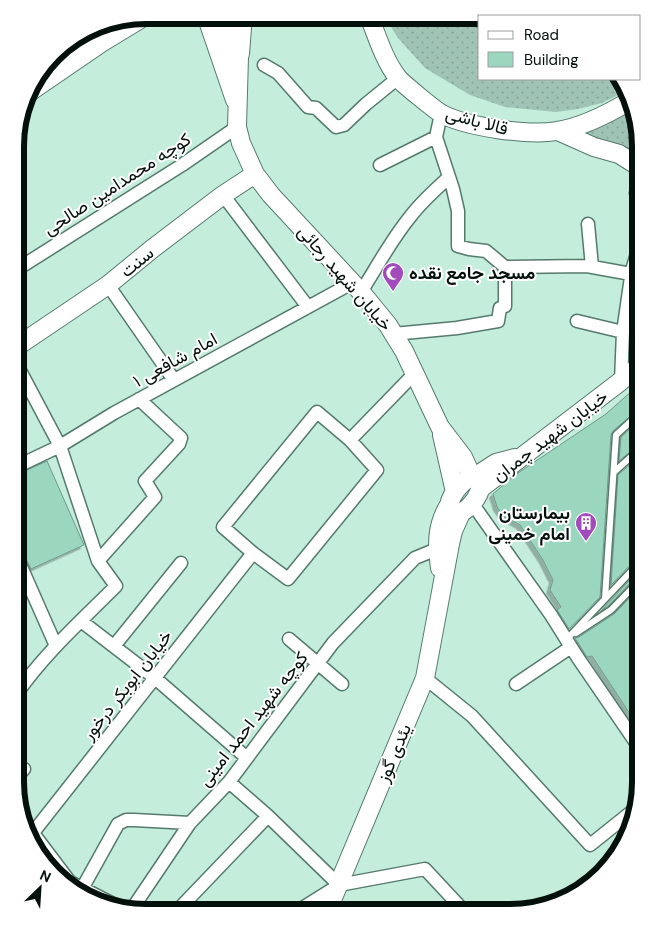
<svg xmlns="http://www.w3.org/2000/svg" width="656" height="928" viewBox="0 0 656 928" font-family="'DM Sans',Vazirmatn,sans-serif">
<style>
.grass{fill:url(#grass-dots)}
.building{fill:#9bd7bf;stroke:#729889;filter:url(#shadow)}
.lines{fill:none;stroke-linecap:round;stroke-linejoin:round}
.lane-casing{stroke:#557a6b;stroke-width:9}
.street-casing{stroke:#557a6b;stroke-width:15}
.secondary-casing{stroke:#557a6b;stroke-width:20}
.path{stroke:#69857a;stroke-width:2;stroke-dasharray:1 4;stroke-linecap:butt}
.lane{stroke:#fff;stroke-width:6}
.street{stroke:#fff;stroke-width:12}
.secondary{stroke:#fff;stroke-width:18}
.labels{text-anchor:middle;dominant-baseline:central;stroke-width:4;stroke-linejoin:round;paint-order:stroke}
.street-label{font-size:18px;fill:#03100b;stroke:#fff}
.poi-label{font-size:18px;font-weight:bold;fill:#03100b;stroke:#fff;text-anchor:start}
.rim{fill:none;stroke:#03100b;stroke-width:6}
</style>
<defs>
<pattern id="grass-dots" width="8" height="8" patternUnits="userSpaceOnUse" patternTransform="scale(1.25)"><rect width="8" height="8" fill="#9fc4b5"/><path d="M2 2h.1M6 6h.1" fill="none" stroke="#87a79a" stroke-width="1.8" stroke-linecap="round"/></pattern>
<filter id="shadow"><feDropShadow dx="-3.5" dy="3.5" stdDeviation="0" flood-color="#0004"/></filter>
</defs>
<rect width="100%" height="100%" fill="#c4eddc"/>
<path class="grass" d="M384,16H528H480V79H620L628,90L602,103L578,109L556,112L505,107L470,95L425,68L398,38Z
M631,100L641,145V168L558,131Z"/>
<path class="building" d="M641,383V407L613,431L611,435L600,597L569,629L557,610L561,607L550,590L553,580L543,560L520,525L503,516L497,507L493,494L515,475L606,414Z
M641,419V443L619,461L621,437Z
M641,455V556L637,558L611,585L618,475Z
M47,461L84,545L31,569L15,537L16,475Z
M641,568V574L637,576L608,606L601,611Z
M641,586V731L592,656L587,657L575,638L579,637L614,614Z"/>
<g class="lines">
<g class="lane-casing">
<path id="lane" d="M614,472L641,448
M605,598L616,435L641,412
M576,633L611,610L641,579
M566,640L641,561"/>
</g>
<g class="street-casing">
<path id="street" d="M264,65L278,73L308,107L316,108L336,127L344,125L366,104L398,78
M441,114L436,137L453,189L458,211V246L469,249L486,251L505,267L587,266L631,274
M380,165L436,137
M223,195L308,307
M641,208L636,193L641,176
M588,224L592,267
M16,270L182,165L237,127
M108,285L174,380
M361,292C377,267 391,240 410,217C421,202 435,190 448,178
M577,321L623,332
M393,334L457,328L498,321L500,308L505,306V267
M621,381L623,332L632,270L641,241
M350,440L317,412L223,527L253,553L288,579L377,470L350,440L415,373
M16,467L60,446L114,413L352,283
M472,503L551,615L578,658L641,750
M15,553L56,646
M98,561L155,497L145,481L179,444L181,438L139,399
M81,621L155,678L247,758
M289,639L342,684
M114,646L181,563
M425,678L472,716L590,845L635,809
M516,684L571,647
M15,696C43,655 81,621 116,586L98,561L60,446L16,363
M15,779L24,769
M229,782L268,816L339,885
M33,833L70,882L125,910
M28,839L253,553
M83,887L118,824L126,820H134L190,823
M130,912L190,823L229,782L333,643L415,558L437,549
M176,912L268,816
M296,912L339,885L425,869L466,913"/>
</g>
<g class="secondary-casing">
<path id="secondary" d="M206,15L235,100
M222,15L239,57L237,127L241,143L255,174L271,195L361,292L388,325L404,351L440,427L463,457L472,477
M369,16C377,36 384,60 398,78C402,83 435,110 442,114C467,127 529,136 557,131C583,127 608,114 631,100
M240,54L243,15
M28,93L101,43L147,15
M558,131L594,147L619,154L641,168
M16,347L108,285L152,249L223,195L255,174
M442,435L455,492
M476,476L480,478L482,482C480,495 472,506 461,513L451,512L449,505C452,493 462,479 476,476Z
M476,476L496,463L515,458
M481,488L621,381L641,364
M440,568C437,545 436,526 449,505
M327,912L425,678L450,544L453,531L461,513"/>
</g>
<path class="path" d="M454,16L480,29
M471,23L478,16"/>
<use href="#lane" class="lane"/>
<use href="#street" class="street"/>
<use href="#secondary" class="secondary"/>
</g>
<defs>
<g id="mosque-pin" transform="scale(1.125)"><path d="M0 17L-7.5 6A9.5 9.5 0 1 1 7.5 6Z" fill="#a14cba" stroke="#fff"/><path d="M3.5-4.9A6 6 0 1 0 3.5 4.9A5 5 0 1 1 3.5-4.9Z" fill="#fff"/></g>
<g id="building-pin" transform="scale(1.125)"><path d="M0 17L-7.5 6A9.5 9.5 0 1 1 7.5 6Z" fill="#a14cba" stroke="#fff"/><path d="M-4-6H4V6H1V3H-1V6H-4ZM-2.5-4.3h1.7v1.8h-1.7ZM.8-4.3h1.7v1.8H.8ZM-2.5-1h1.7V.8h-1.7ZM.8-1h1.7V.8H.8Z" fill="#fff"/></g>
</defs>
<g fill-rule="evenodd">
<use href="#mosque-pin" x="393" y="273"/>
<use href="#building-pin" x="586" y="523"/>
</g>
<g class="labels">
<g class="street-label">
<text transform="translate(477 121) rotate(15)">قالا باشی</text>
<text transform="translate(117 184) rotate(-33)">کوچه محمدامین صالحی</text>
<text transform="translate(137 262) rotate(-39)">سنت</text>
<text transform="translate(345 278) rotate(49)">خیابان شهید رجائی</text>
<text transform="translate(175 360) rotate(-29)">امام شافعی ۱</text>
<text transform="translate(550 436) rotate(-37)">خیابان شهید چمران</text>
<text transform="translate(127 685) rotate(-52)">خیابان ابوبکر درخور</text>
<text transform="translate(253 719) rotate(-52)">کوچه شهید احمد امینی</text>
<text transform="translate(394 753) rotate(-67)">یئدی گوز</text>
</g>
<g class="poi-label">
<text x="409" y="273">مسجد جامع نقده</text>
<text x="570" y="513" text-anchor="end">بیمارستان<tspan x="570" dy="21">امام خمینی</tspan></text>
</g>
</g>
<path d="M0 0H656V928H0ZM146 24H510A122 122 0 0 1 632 146V782A122 122 0 0 1 510 904H146A122 122 0 0 1 24 782V146A122 122 0 0 1 146 24Z" fill="#fff" fill-rule="evenodd"/>
<path class="rim" d="M146 24H510A122 122 0 0 1 632 146V782A122 122 0 0 1 510 904H146A122 122 0 0 1 24 782V146A122 122 0 0 1 146 24Z"/>
<rect x="478" y="15" width="162" height="65" fill="#ffffff" stroke="#9a9f9d"/>
<rect x="488" y="31" width="25" height="8" fill="#ffffff" stroke="#9a9f9d"/>
<text x="524" y="40" font-size="15" fill="#03100b">Road</text>
<rect x="488" y="52" width="25" height="15" fill="#9bd7bf" stroke="#9a9f9d"/>
<text x="524" y="65" font-size="15" fill="#03100b">Building</text>
<g transform="translate(40 888) rotate(25)" stroke="#ffffff" stroke-width="4" paint-order="stroke">
<path d="M0-4L9 19L0 12L-9 19Z" fill="#03100b"/>
<text y="-8" font-size="14" font-weight="bold" text-anchor="middle" fill="#03100b">N</text>
</g>
</svg>
